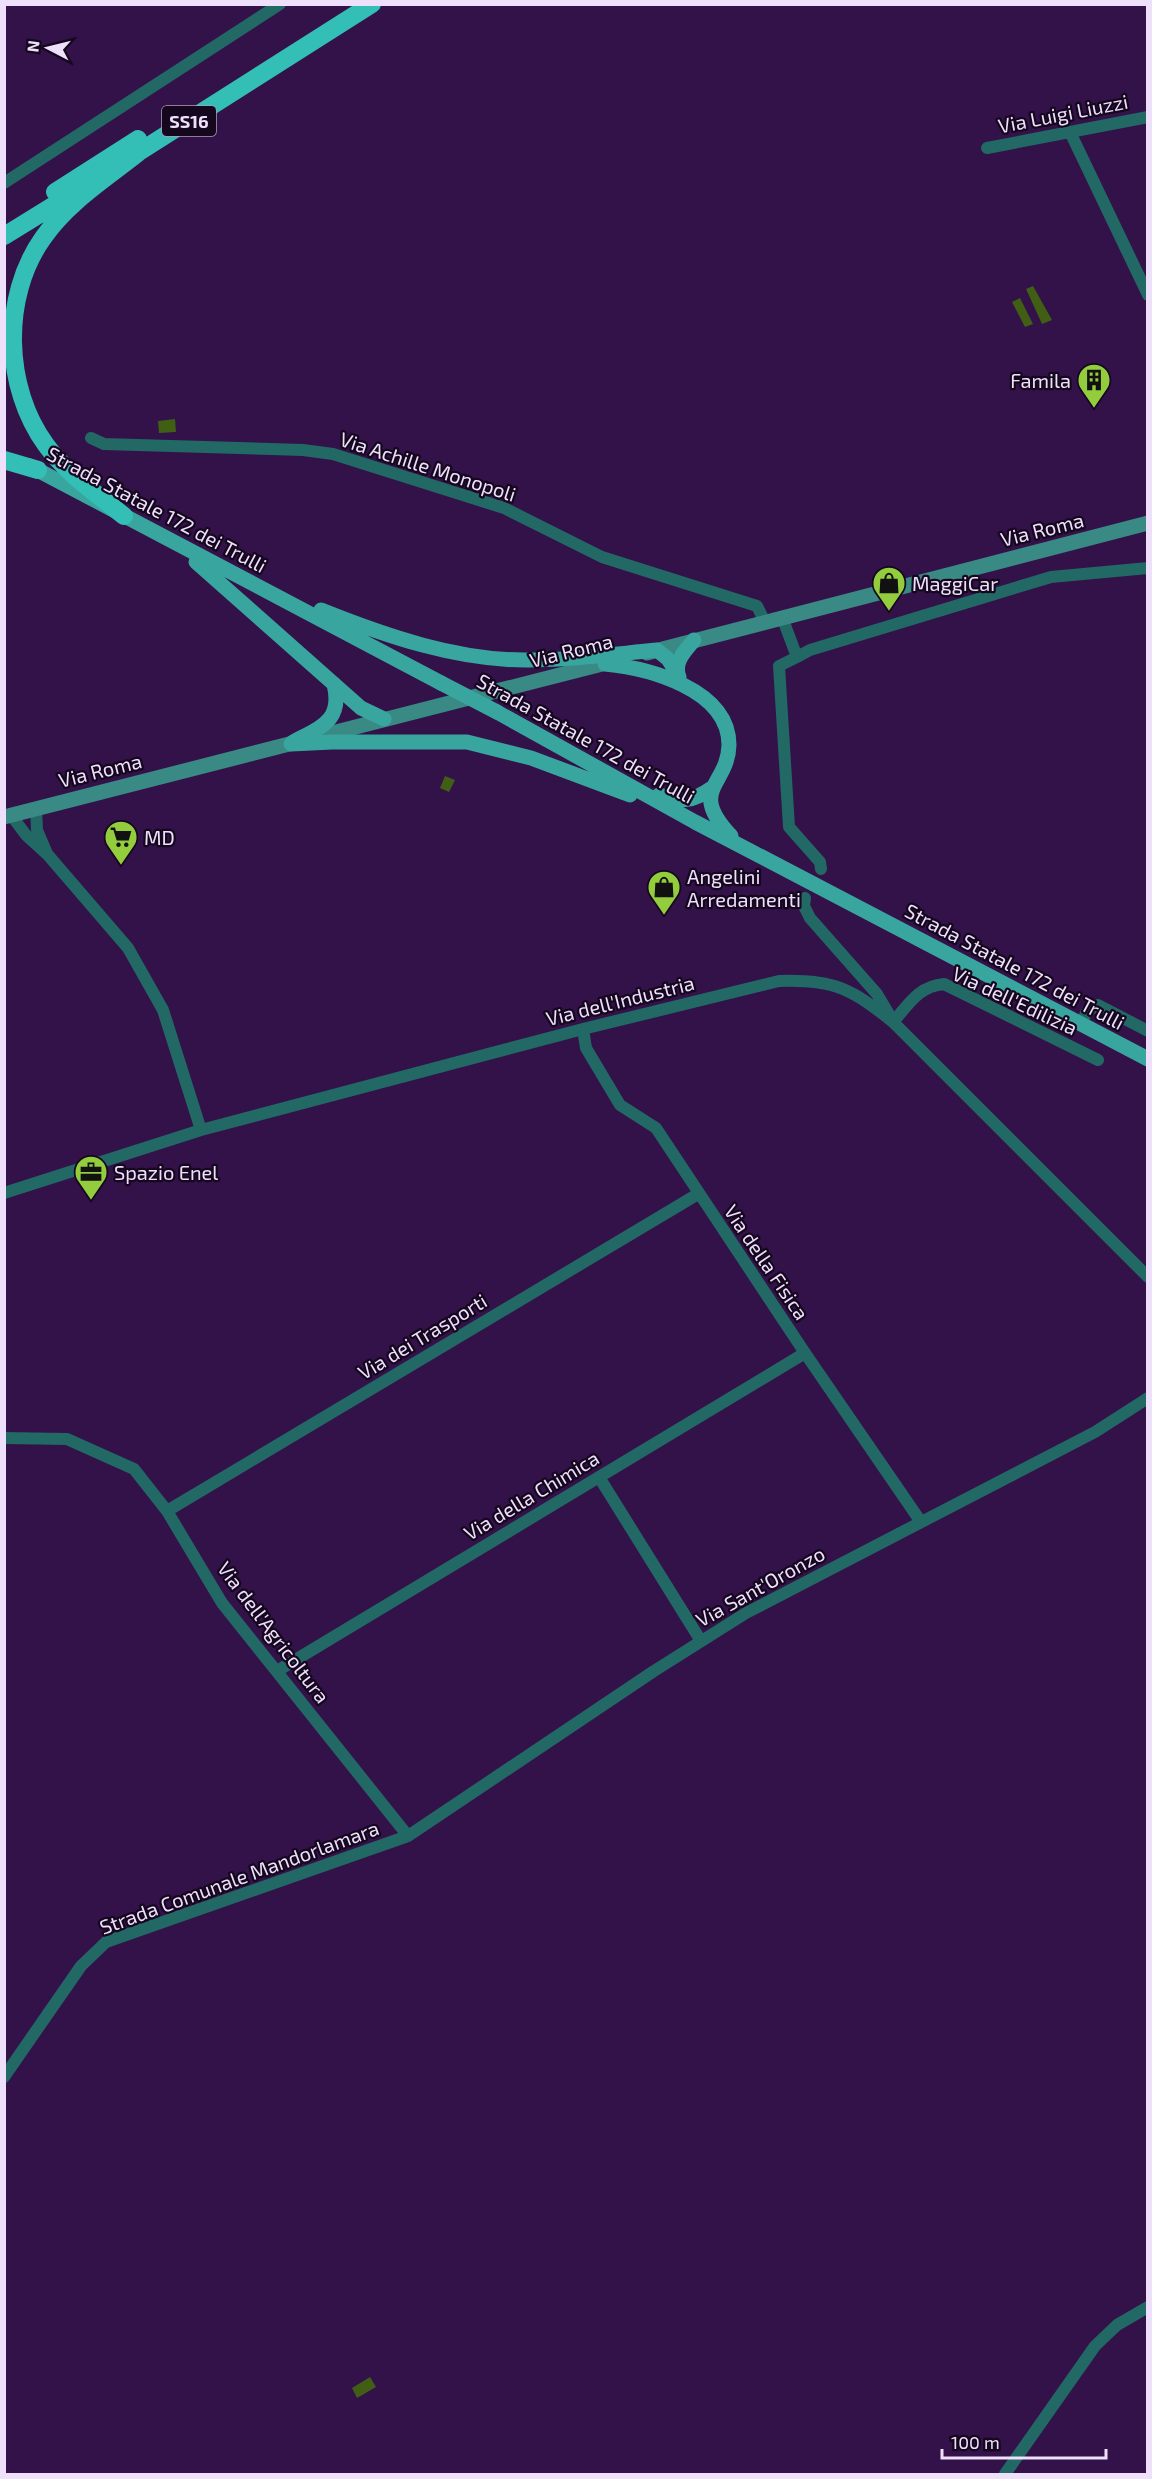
<svg xmlns="http://www.w3.org/2000/svg" width="1152" height="2479" viewBox="0 0 1152 2479" font-family="'Exo 2',sans-serif">
<style>
.water{fill:#415f14}
.lines{fill:none;stroke-linecap:round;stroke-linejoin:round}
.street{stroke:#226864;stroke-width:12}
.secondary{stroke:#398984;stroke-width:15}
.primary{stroke:#38a59e;stroke-width:15}
.highway{stroke:#33beb6;stroke-width:18}
.primary-bridge{stroke:#38a59e;stroke-width:15}
.labels{text-anchor:middle;dominant-baseline:central;stroke-width:4.5;stroke-linejoin:round;paint-order:stroke}
.shield{fill:#15071e;stroke:#ad9eb9;stroke-width:1.5}
.shield-label{font-size:18px;font-weight:bold;fill:#eedffb}
.street-label{font-size:20px;fill:#eedffb;stroke:#15071e}
.poi-label{font-size:20px;fill:#eedffb;stroke:#15071e;text-anchor:start}
</style>
<rect width="100%" height="100%" fill="#331149"/>
<path class="water" d="M1033,286L1052,320L1042,324L1026,289Z
M1020,298L1033,324L1025,327L1012,302Z
M175,419L176,432L159,433L158,421Z
M445,776L455,780L449,792L440,788Z
M370,2377L376,2387L357,2398L352,2388Z"/>
<g class="lines">
<path class="street" d="M1070,132L1148,295
M987,148L1148,117
M4,183L280,4
M91,438L104,444L303,450L333,454L504,508L602,557L757,606L765,622
M782,617L797,657L779,666L789,827L820,862L821,869
M797,657L810,650L1051,577L1148,568
M36,808L37,830L46,851
M11,815L26,835L48,855L128,948L163,1010L201,1130
M805,898L804,906L810,918L877,994L890,1016
M893,1022C909,1004 919,986 944,984L1098,1060
M1081,1024L1087,1011L1098,1005L1148,1031
M583,1029L586,1048L620,1105L656,1128L805,1353L921,1522
M4,1193L201,1130L583,1029L779,981C834,979 852,989 893,1022L1148,1277
M4,1438L67,1439L134,1469L167,1511L222,1603L408,1836
M599,1477L701,1641
M167,1511L698,1194
M277,1671L805,1353
M4,2077L81,1966L106,1942L408,1836L654,1671L746,1613L1095,1432L1148,1398
M1005,2474L1095,2346L1117,2325L1148,2307"/>
<path class="secondary" d="M647,653L1148,523
M4,817L618,660"/>
<path class="primary" d="M30,466L441,683
M196,562L361,708L384,719
M321,610C386,636 458,661 529,660C572,660 615,654 657,650L668,659L677,673
M605,664C648,668 729,689 729,745C728,786 687,789 731,836
M679,677C673,662 685,651 694,640
M497,712L695,822L1148,1059
M293,742C321,727 343,721 334,684
M291,744L332,742H467L531,758L630,795
M659,795C683,802 692,802 712,788"/>
<path class="highway" d="M128,159L372,4
M55,192L138,139
M4,236L77,191
M4,460L38,470
M124,516C97,494 67,474 46,445C4,388 1,297 43,238C67,203 105,179 138,153"/>
<path class="primary-bridge" d="M441,683L497,712"/>
</g>
<defs>
<g id="building-pin" transform="scale(1.725)"><path d="M0 17L-7.5 6A9.5 9.5 0 1 1 7.5 6Z" fill="#93cd3d" stroke="#15071e"/><path d="M-4-6H4V6H1V3H-1V6H-4ZM-2.5-4.3h1.7v1.8h-1.7ZM.8-4.3h1.7v1.8H.8ZM-2.5-1h1.7V.8h-1.7ZM.8-1h1.7V.8H.8Z" fill="#111"/></g>
<g id="shop-pin" transform="scale(1.725)"><path d="M0 17L-7.5 6A9.5 9.5 0 1 1 7.5 6Z" fill="#93cd3d" stroke="#15071e"/><path d="M-5-2.5h2.3a2.7 3.5 0 0 1 5.4 0H5L5.5 6h-11ZM-1.5-2.5h3a1.5 2.3 0 0 0-3 0Z" fill="#111"/></g>
<g id="supermarket-pin" transform="scale(1.725)"><path d="M0 17L-7.5 6A9.5 9.5 0 1 1 7.5 6Z" fill="#93cd3d" stroke="#15071e"/><path d="M-6-5.5h2.5l.6 2H6L4.5 2H-2.5L-4.4-4H-6ZM-1.5 3.2a1.3 1.3 0 1 0 .1 0ZM3 3.2a1.3 1.3 0 1 0 .1 0Z" fill="#111"/></g>
<g id="office-pin" transform="scale(1.725)"><path d="M0 17L-7.5 6A9.5 9.5 0 1 1 7.5 6Z" fill="#93cd3d" stroke="#15071e"/><path d="M-6-3h4V-5.5h4V-3h4V5H-6ZM-1-4.5V-3h2v-1.5ZM-6 0V1H6V0Z" fill="#111"/></g>
</defs>
<g fill-rule="evenodd">
<use href="#building-pin" x="1094" y="380"/>
<use href="#shop-pin" x="889" y="583"/>
<use href="#supermarket-pin" x="121" y="837"/>
<use href="#shop-pin" x="664" y="887"/>
<use href="#office-pin" x="91" y="1172"/>
</g>
<g class="labels">
<rect class="shield" x="162" y="106" width="54" height="30" rx="4.5"/>
<g class="shield-label">
<text x="189" y="121">SS16</text>
</g>
<g class="street-label">
<text transform="translate(1063 113) rotate(-11)">Via Luigi Liuzzi</text>
<text transform="translate(428 466) rotate(18)">Via Achille Monopoli</text>
<text transform="translate(157 509) rotate(28)">Strada Statale 172 dei Trulli</text>
<text transform="translate(1042 529) rotate(-14)">Via Roma</text>
<text transform="translate(571 650) rotate(-14)">Via Roma</text>
<text transform="translate(586 738) rotate(29)">Strada Statale 172 dei Trulli</text>
<text transform="translate(100 770) rotate(-14)">Via Roma</text>
<text transform="translate(1015 966) rotate(28)">Strada Statale 172 dei Trulli</text>
<text transform="translate(620 1000) rotate(-14)">Via dell'Industria</text>
<text transform="translate(1015 1000) rotate(25)">Via dell'Edilizia</text>
<text transform="translate(767 1262) rotate(56)">Via della Fisica</text>
<text transform="translate(422 1336) rotate(-31)">Via dei Trasporti</text>
<text transform="translate(531 1495) rotate(-31)">Via della Chimica</text>
<text transform="translate(760 1586) rotate(-29)">Via Sant'Oronzo</text>
<text transform="translate(274 1632) rotate(53)">Via dell'Agricoltura</text>
<text transform="translate(239 1877) rotate(-20)">Strada Comunale Mandorlamara</text>
</g>
<g class="poi-label">
<text x="1071" y="380" text-anchor="end">Famila</text>
<text x="912" y="583">MaggiCar</text>
<text x="144" y="837">MD</text>
<text x="687" y="876">Angelini<tspan x="687" dy="23">Arredamenti</tspan></text>
<text x="114" y="1172">Spazio Enel</text>
</g>
</g>
<rect width="1152" height="2479" fill="none" stroke="#eedffb" stroke-width="12"/>
<g transform="translate(48 48) rotate(277)" stroke="#15071e" stroke-width="4.5" paint-order="stroke">
<path d="M0-4.5L10 22L0 15L-10 22Z" fill="#eedffb"/>
<text y="-9" font-size="16" font-weight="bold" text-anchor="middle" fill="#eedffb">N</text>
</g>
<path d="M942 2449v9h164v-9" fill="none" stroke="#eedffb" stroke-width="3"/>
<text x="951" y="2449" font-size="18" fill="#eedffb" stroke="#15071e" stroke-width="4.5" paint-order="stroke">100 m</text>
</svg>
